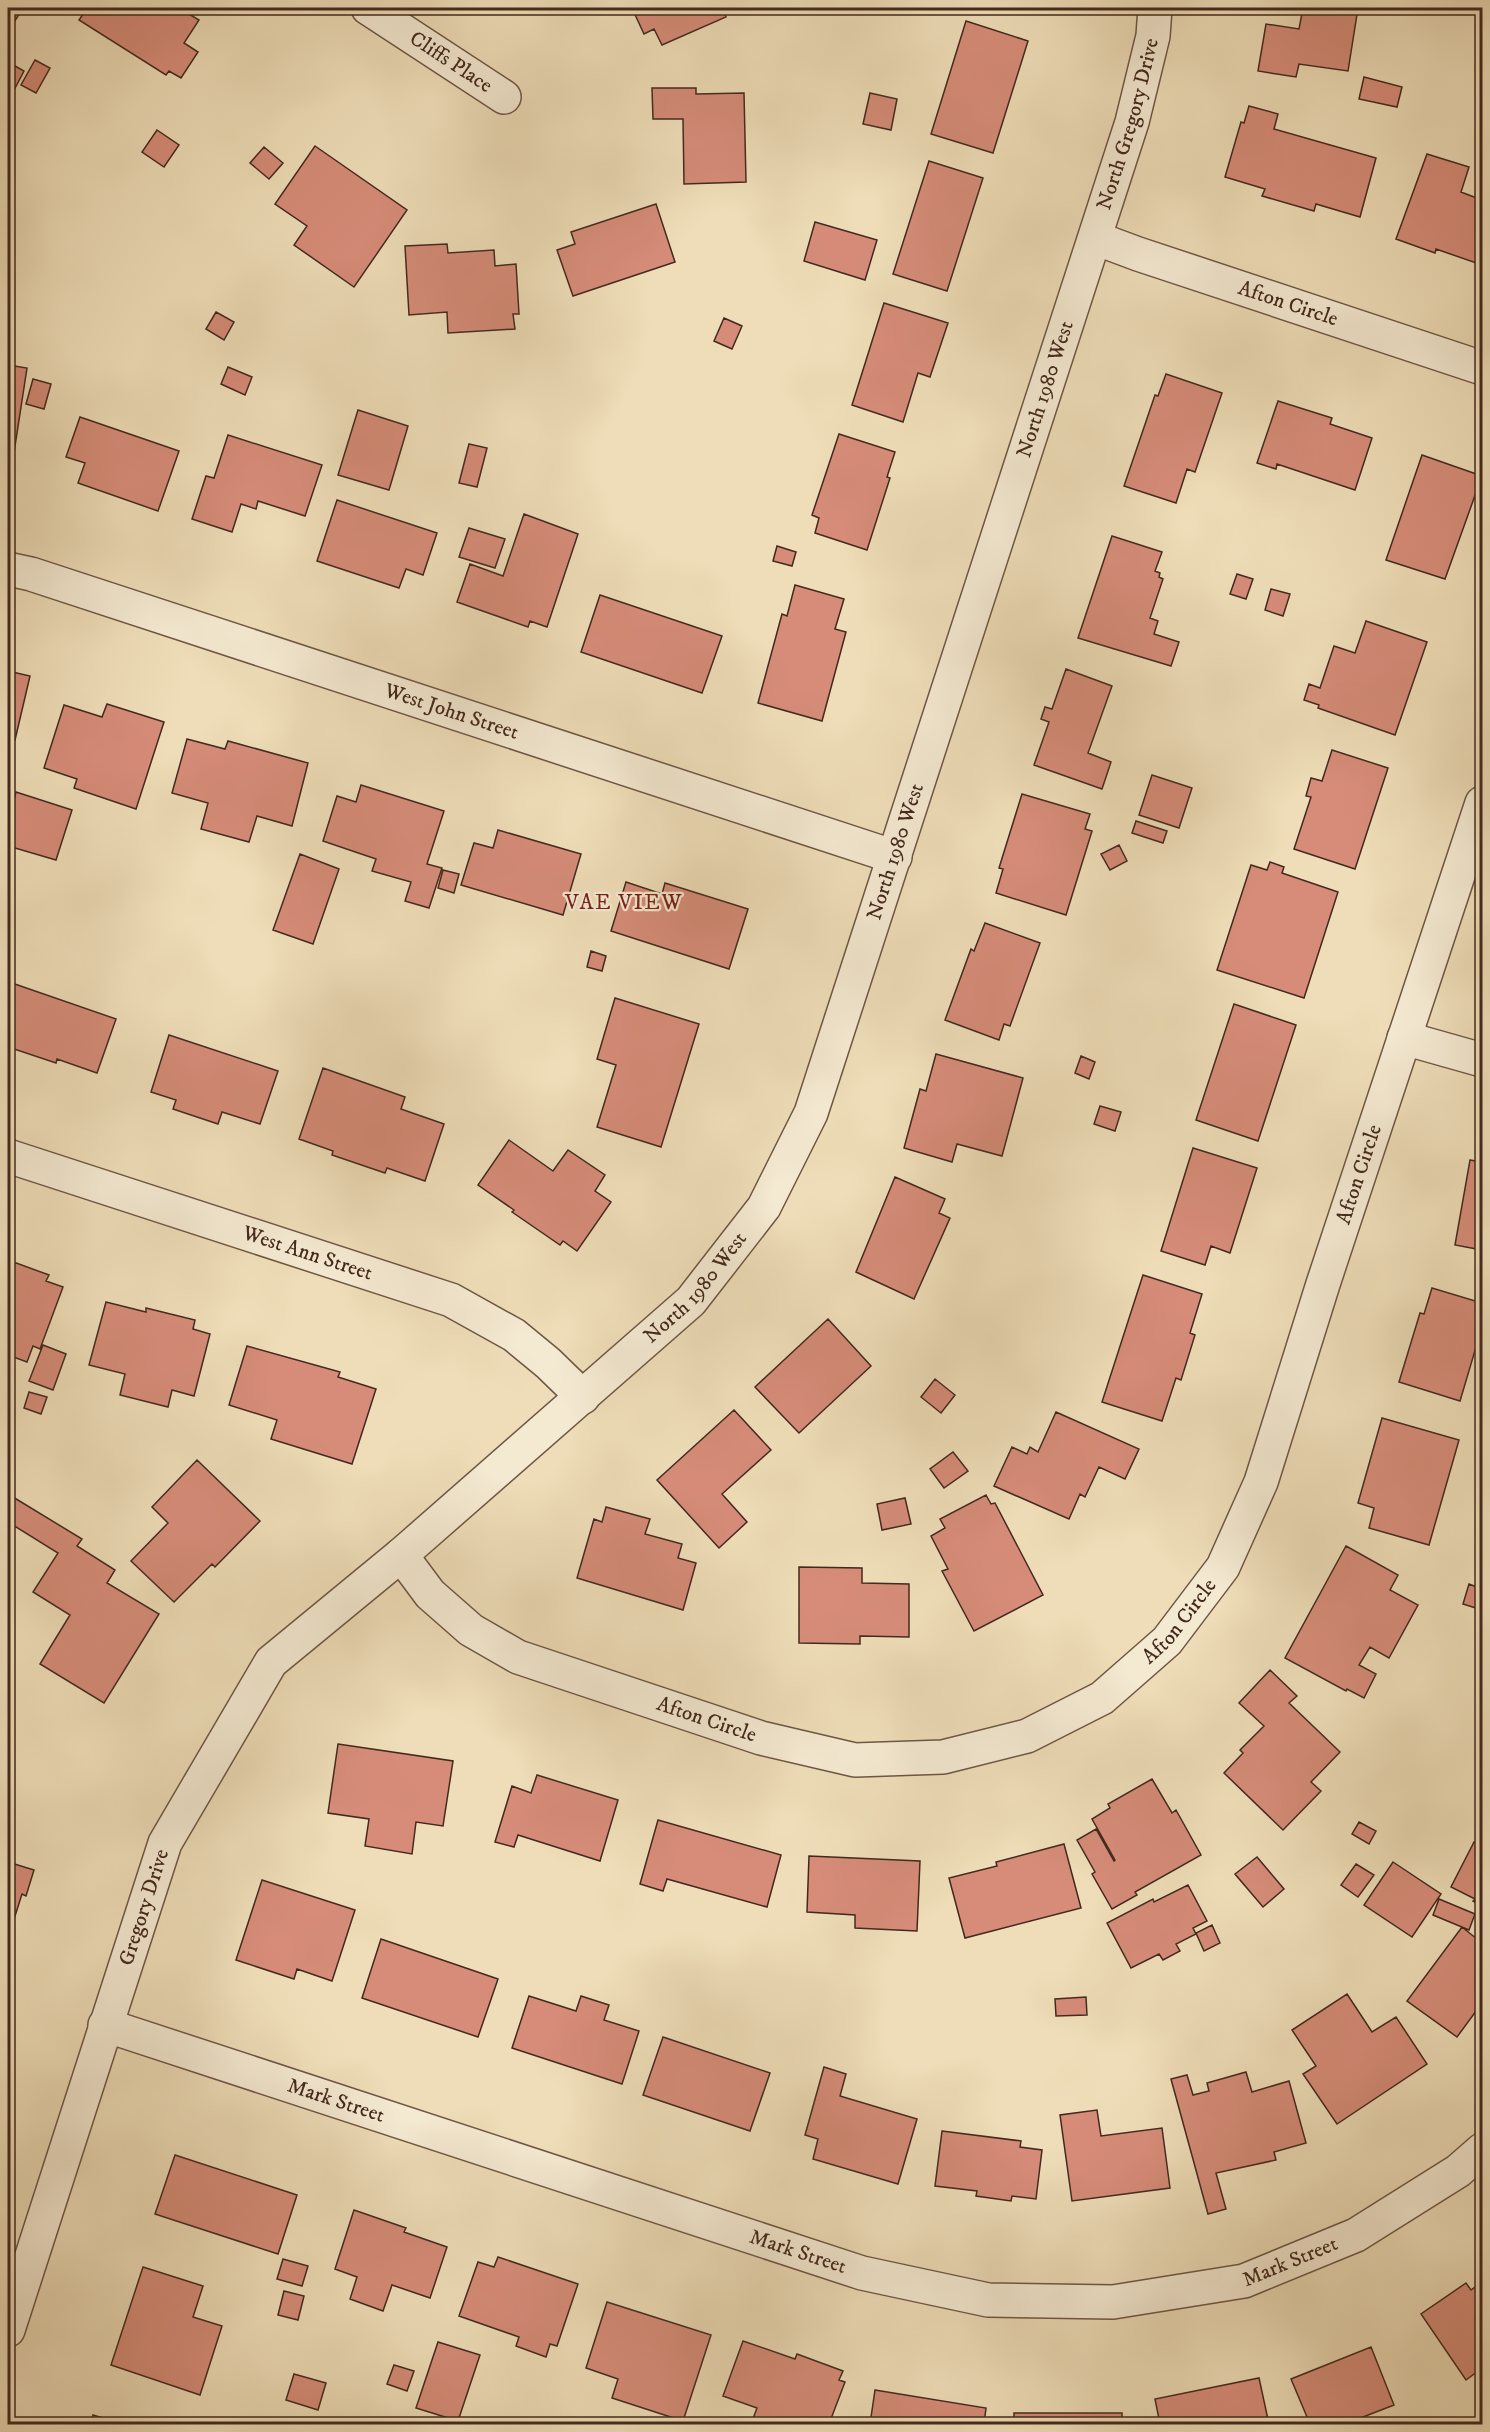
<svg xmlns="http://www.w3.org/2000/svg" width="1490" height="2432" viewBox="0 0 1490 2432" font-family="'IM FELL DW Pica',serif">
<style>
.building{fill:#d68c79;stroke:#43291d;stroke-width:1.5}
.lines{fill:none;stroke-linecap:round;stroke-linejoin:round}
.minor-casing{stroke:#6e5644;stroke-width:36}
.minor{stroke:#f4e9d1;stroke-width:33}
.labels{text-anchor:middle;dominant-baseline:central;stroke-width:4.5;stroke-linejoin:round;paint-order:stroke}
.street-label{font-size:21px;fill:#43291d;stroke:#f4e9d1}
.neighbourhood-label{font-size:22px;letter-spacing:1.5px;fill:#7a1f14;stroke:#f4e9d1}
</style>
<rect width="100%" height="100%" fill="#eeddb8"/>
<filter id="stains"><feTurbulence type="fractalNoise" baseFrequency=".00333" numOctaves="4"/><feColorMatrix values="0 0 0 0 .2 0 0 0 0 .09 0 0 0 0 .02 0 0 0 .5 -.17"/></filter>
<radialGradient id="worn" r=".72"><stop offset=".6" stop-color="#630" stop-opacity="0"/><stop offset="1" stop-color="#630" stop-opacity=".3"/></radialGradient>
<path class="building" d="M8,8H23L8,32Z
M87,8H179L199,20L184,43L198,52L181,78L169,71L166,75L79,20Z
M632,8H721L726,17L662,45L654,29L644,34Z
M1303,8H1358L1348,71L1299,64L1296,77L1258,71L1266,24L1299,29Z
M966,21L1028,41L993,153L931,134Z
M35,60L50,68L36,93L21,85Z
M8,62L24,71L14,90L8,87Z
M1364,77L1402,87L1397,107L1359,99Z
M652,88H696V94L744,93L746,182L684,184L683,119H653Z
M870,93L897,99L891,130L863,124Z
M1249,106L1278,114L1274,129L1376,158L1360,217L1316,204L1314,211L1262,196L1265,189L1225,177L1241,122L1244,123Z
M157,130L179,145L164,167L142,152Z
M315,146L407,210L354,287L294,245L307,226L275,204Z
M264,147L283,163L269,179L250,163Z
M1427,154L1469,167L1461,192L1482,200V265L1436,249L1435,253L1396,239Z
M929,161L983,178L947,291L893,274Z
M656,204L675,262L573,296L557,250L575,244L571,232Z
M815,222L877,240L865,280L804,261Z
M447,244L448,253L494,250L495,266L516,264L519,314H513L515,329L448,333L447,312L409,315L405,246Z
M884,303L948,323L930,377L918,373L903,422L852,405Z
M216,312L234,322L224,340L206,329Z
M724,318L742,326L732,349L714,341Z
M8,365L27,368L13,459L8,458Z
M228,367L252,377L245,395L221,384Z
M1166,374L1222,393L1195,472L1187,469L1176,503L1124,486L1155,395L1158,396Z
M33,379L51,384L44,409L26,404Z
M1278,401L1332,418L1330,424L1372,438L1355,490L1277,464L1276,469L1257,463Z
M358,410L408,426L389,490L338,475Z
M80,417L179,451L158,511L78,483L85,463L66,457Z
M839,434L895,452L887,477L890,478L867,550L815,533L819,518L812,515Z
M228,435L322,465L305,516L258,501L256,509L241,504L232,532L192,519L206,476L214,478Z
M469,444L487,448L477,487L459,483Z
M1422,455L1482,476L1445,579L1386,560Z
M337,500L437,533L423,575L406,569L399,588L317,561Z
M524,514L578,534L547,627L530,621L528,627L457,602L470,564L503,576Z
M469,528L505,539L495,568L459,557Z
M1112,536L1162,552L1155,571L1160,573L1159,577L1163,579L1150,618L1158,621L1154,634L1179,642L1171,666L1078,638Z
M777,546L796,552L792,566L773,561Z
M1237,574L1253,579L1246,599L1230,594Z
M795,585L844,599L835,629L846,632L822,721L758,703L782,614L787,616Z
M1271,589L1290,594L1283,616L1265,610Z
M600,595L722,636L702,693L581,652Z
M1366,621L1427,642L1395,735L1318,708L1319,705L1304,700L1309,684L1320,688L1334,646L1355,653Z
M1066,669L1112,686L1088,753L1111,762L1102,789L1034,765L1049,722L1041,719L1045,707L1052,709Z
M8,671L30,676L15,740L8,738Z
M107,704L164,722L136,809L74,788L77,779L44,768L64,705L102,717Z
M187,739L225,749L228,741L308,763L292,826L257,816L249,842L201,829L208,803L172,793Z
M1332,750L1388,768L1355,869L1294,849L1311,797L1306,796L1311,778L1322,781Z
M1152,775L1192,788L1179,828L1139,815Z
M361,785L444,811L427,864L442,868L429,908L405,901L411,882L372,871L376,859L323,841L337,796L356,802Z
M16,792L72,810L56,860L8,846V822Z
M1022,794L1090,814L1085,829L1092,831L1066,915L996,893L1003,869L999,868Z
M1136,821L1167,831L1163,843L1132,833Z
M498,830L581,854L563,915L461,885L474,843L493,848Z
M1119,845L1127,861L1110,870L1101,854Z
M300,854L339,869L313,944L273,930Z
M1270,862L1284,867L1282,873L1338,892L1304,998L1217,970L1251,865L1267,870Z
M443,870L459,874L454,893L438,888Z
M626,882L662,894L665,883L748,909L729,969L611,931Z
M985,923L1040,943L1010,1026L1004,1024L999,1040L945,1020L971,949L974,951Z
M591,951L606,956L602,971L587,967Z
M9,982L116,1019L97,1073L57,1059L56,1063L8,1047Z
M615,998L699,1024L661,1147L597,1127L616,1065L597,1059Z
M1234,1004L1296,1025L1258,1141L1196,1120Z
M169,1035L278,1071L260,1124L222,1112L218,1124L173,1109L176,1100L151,1092Z
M936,1054L1023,1078L1002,1156L957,1144L952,1162L904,1148L920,1089L926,1091Z
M1081,1056L1095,1062L1089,1079L1075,1073Z
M323,1068L405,1097L401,1109L444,1124L425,1181L387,1168L385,1173L332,1155L333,1151L299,1139Z
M1100,1106L1121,1112L1115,1131L1094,1124Z
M509,1140L553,1171L568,1150L605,1175L595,1191L611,1202L577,1251L563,1241L560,1245L512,1212L514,1210L478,1185Z
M1193,1148L1257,1168L1230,1253L1211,1246L1205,1265L1161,1251Z
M1470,1160L1482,1162V1250L1455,1245Z
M895,1177L945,1199L939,1213L950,1218L914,1299L856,1272Z
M8,1260L49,1275L46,1281L63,1287L40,1349L33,1346L27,1362L8,1355Z
M1143,1275L1202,1294L1190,1333L1195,1335L1181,1380L1176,1378L1162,1421L1102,1402Z
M1432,1288L1482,1303V1327L1460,1401L1399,1382L1420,1313L1424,1314Z
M106,1302L146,1312V1308L195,1320L193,1329L210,1334L194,1396L172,1390L168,1407L120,1395L125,1374L89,1365Z
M828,1319L871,1366L799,1433L755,1387Z
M43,1345L66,1354L53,1390L29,1381Z
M247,1346L340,1372L338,1377L376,1389L352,1464L271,1439L277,1420L229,1405Z
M935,1379L955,1395L941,1413L921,1397Z
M29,1392L47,1397L41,1414L24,1408Z
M734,1410L771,1450L722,1494L747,1522L719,1548L657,1480Z
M1056,1412L1139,1449L1125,1479L1099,1467L1085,1497L1080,1494L1069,1519L994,1486L1012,1447L1027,1454L1030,1447L1038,1452Z
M1382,1418L1459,1440L1429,1545L1369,1528L1374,1508L1358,1503Z
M953,1452L968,1471L944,1488L930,1469Z
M197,1460L260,1521L215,1567L212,1564L174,1602L131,1561L168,1523L152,1507Z
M8,1494L82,1539L77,1546L115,1570L107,1583L159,1614L104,1703L40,1664L70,1615L33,1592L58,1553L8,1522Z
M986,1495L991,1504L995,1503L1043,1595L974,1631L942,1571L948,1569L931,1536L945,1528L940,1519Z
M905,1498L911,1524L882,1530L877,1504Z
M606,1507L650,1519L645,1534L682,1544L678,1558L696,1563L683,1610L577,1578L594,1519L602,1522Z
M1346,1546L1398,1575L1390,1590L1418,1605L1389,1658L1370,1647L1359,1665L1376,1674L1364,1698L1347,1689L1346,1691L1285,1658Z
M799,1567L862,1568V1583L909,1584V1637L860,1636V1644L799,1643Z
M1469,1584L1482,1589V1610L1463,1604Z
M1270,1670L1297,1696L1289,1703L1340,1752L1311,1782L1321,1791L1283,1830L1224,1773L1243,1753L1240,1750L1264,1726L1239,1703Z
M338,1744L453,1761L443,1826L416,1822L412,1854L365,1846L369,1819L328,1813Z
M537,1775L618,1800L600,1861L518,1835L514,1847L495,1842L512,1786L531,1793Z
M1152,1779L1172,1813L1176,1810L1201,1855L1135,1892L1137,1895L1112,1909L1092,1874L1095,1872L1077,1840L1096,1829L1114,1861L1115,1860L1092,1819L1110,1808L1108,1804Z
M658,1820L781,1855L767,1907L667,1879L663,1891L640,1884Z
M1359,1822L1376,1831L1369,1844L1352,1834Z
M1474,1842L1482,1846V1906L1473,1901L1475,1899L1451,1887Z
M1064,1844L1081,1908L965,1938L949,1878L997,1866L996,1862Z
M809,1856L920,1861L917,1931L855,1928V1915L807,1912Z
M1257,1857L1284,1889L1263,1907L1235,1874Z
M8,1862L34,1870L26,1896L22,1894L8,1938Z
M1393,1862L1441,1894L1412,1937L1364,1905Z
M1356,1864L1374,1875L1358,1897L1341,1885Z
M262,1880L355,1910L332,1981L297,1969L294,1979L236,1960Z
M1188,1885L1207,1921L1193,1928L1196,1934L1176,1944L1180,1951L1163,1960L1159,1954L1131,1968L1107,1923L1153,1899L1154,1902Z
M1439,1899L1475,1914L1469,1930L1433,1915Z
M1212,1925L1220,1943L1204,1951L1196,1933Z
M1462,1927L1482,1943V2003L1457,2037L1407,2001Z
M381,1939L498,1979L478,2037L362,1998Z
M1347,1994L1372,2032L1396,2017L1427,2064L1337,2124L1303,2074L1316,2066L1292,2030Z
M529,1996L576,2011L581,1996L609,2005L604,2020L639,2031L622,2084L512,2048Z
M1086,1997L1087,2015L1056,2016L1055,1999Z
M663,2037L770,2073L750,2131L643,2095Z
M824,2067L846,2074L840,2096L917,2119L898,2184L813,2159L818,2139L805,2135Z
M1246,2072L1252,2092L1289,2081L1306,2143L1274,2152L1276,2160L1216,2173L1226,2209L1208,2214L1171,2079L1187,2075L1193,2095L1209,2091L1207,2083Z
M1097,2110L1101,2136L1162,2128L1170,2188L1072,2201L1060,2115Z
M942,2131L1021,2141L1020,2147L1042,2150L1036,2199L1012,2196L1011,2201L976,2196L977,2191L935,2186Z
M175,2155L297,2195L278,2254L155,2214Z
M354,2210L406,2228L404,2232L447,2247L430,2298L392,2285L383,2311L350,2299L357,2277L335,2269Z
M498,2257L578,2284L557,2346L550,2344L546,2357L516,2346L519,2337L459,2316L478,2262L494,2267Z
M283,2259L308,2266L302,2286L277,2279Z
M143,2267L203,2286L193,2317L222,2326L200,2395L111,2365Z
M1482,2282V2368L1466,2380L1421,2314L1466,2283L1471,2290Z
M284,2291L304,2296L298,2320L278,2315Z
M607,2302L711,2335L683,2421L612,2398L618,2379L586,2368Z
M743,2341L795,2359L797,2354L843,2371L839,2380L845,2382L829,2424H751L757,2408L723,2396Z
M438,2342L480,2355L458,2421L416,2408Z
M1371,2347L1394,2405L1345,2424H1310L1291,2379Z
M394,2365L414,2371L407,2391L387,2384Z
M294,2374L326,2383L318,2410L286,2400Z
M1259,2378L1269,2424H1160L1155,2399Z
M875,2390L986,2408L984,2424H870Z
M1014,2413H1122V2424H1014Z
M93,2415L123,2424H90Z"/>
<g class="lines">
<g class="minor-casing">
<g id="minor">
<path id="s1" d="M368,8L504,97"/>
<path id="s2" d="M1095,238L1138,254L1482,368"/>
<path id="s3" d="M8,569L31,574L895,857"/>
<path d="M1404,1038L1482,1060"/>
<path id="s4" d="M8,1156L451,1300L514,1335L548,1363L583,1397"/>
<path id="s5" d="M401,1555L430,1594L471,1630L518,1657L761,1738L855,1760L943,1757L1027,1736L1102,1698L1167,1641L1223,1567L1261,1482L1323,1284L1482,803"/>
<path id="s6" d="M105,2025L862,2273L988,2300L1113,2302L1244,2281L1356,2235L1458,2171L1482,2150"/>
<path id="s7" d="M8,2330L165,1843L271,1662L401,1555L691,1301L764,1207L811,1113L1132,122L1153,36L1155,8"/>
</g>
</g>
<use href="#minor" class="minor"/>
</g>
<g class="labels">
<g class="street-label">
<text stroke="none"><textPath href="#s1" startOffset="99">Cliffs Place</textPath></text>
<text stroke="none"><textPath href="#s7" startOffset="2538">North Gregory Drive</textPath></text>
<text stroke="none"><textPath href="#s2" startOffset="204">Afton Circle</textPath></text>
<text stroke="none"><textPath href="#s7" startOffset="2260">North 1980 West</textPath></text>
<text stroke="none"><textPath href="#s3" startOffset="466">West John Street</textPath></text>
<text stroke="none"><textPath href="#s7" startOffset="1774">North 1980 West</textPath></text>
<text stroke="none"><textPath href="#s5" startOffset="1364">Afton Circle</textPath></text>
<text stroke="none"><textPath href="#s4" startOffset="315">West Ann Street</textPath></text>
<text stroke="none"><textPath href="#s7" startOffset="1288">North 1980 West</textPath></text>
<text stroke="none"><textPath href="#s5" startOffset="878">Afton Circle</textPath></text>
<text stroke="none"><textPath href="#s5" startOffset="356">Afton Circle</textPath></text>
<text stroke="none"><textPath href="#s7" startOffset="444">Gregory Drive</textPath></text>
<text stroke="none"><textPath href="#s6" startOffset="243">Mark Street</textPath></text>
<text stroke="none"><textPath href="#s6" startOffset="729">Mark Street</textPath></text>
<text stroke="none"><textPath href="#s6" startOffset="1233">Mark Street</textPath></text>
</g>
<g class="neighbourhood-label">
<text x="624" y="902">VAE VIEW</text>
</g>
</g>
<rect width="1490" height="2432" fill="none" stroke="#eeddb8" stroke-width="30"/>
<rect x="9" y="9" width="1472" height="2414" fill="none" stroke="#43291d" stroke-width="3"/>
<rect x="15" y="15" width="1460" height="2402" fill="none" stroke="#43291d" stroke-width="1.5"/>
<rect width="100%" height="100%" filter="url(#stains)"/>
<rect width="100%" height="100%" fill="url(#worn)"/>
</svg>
